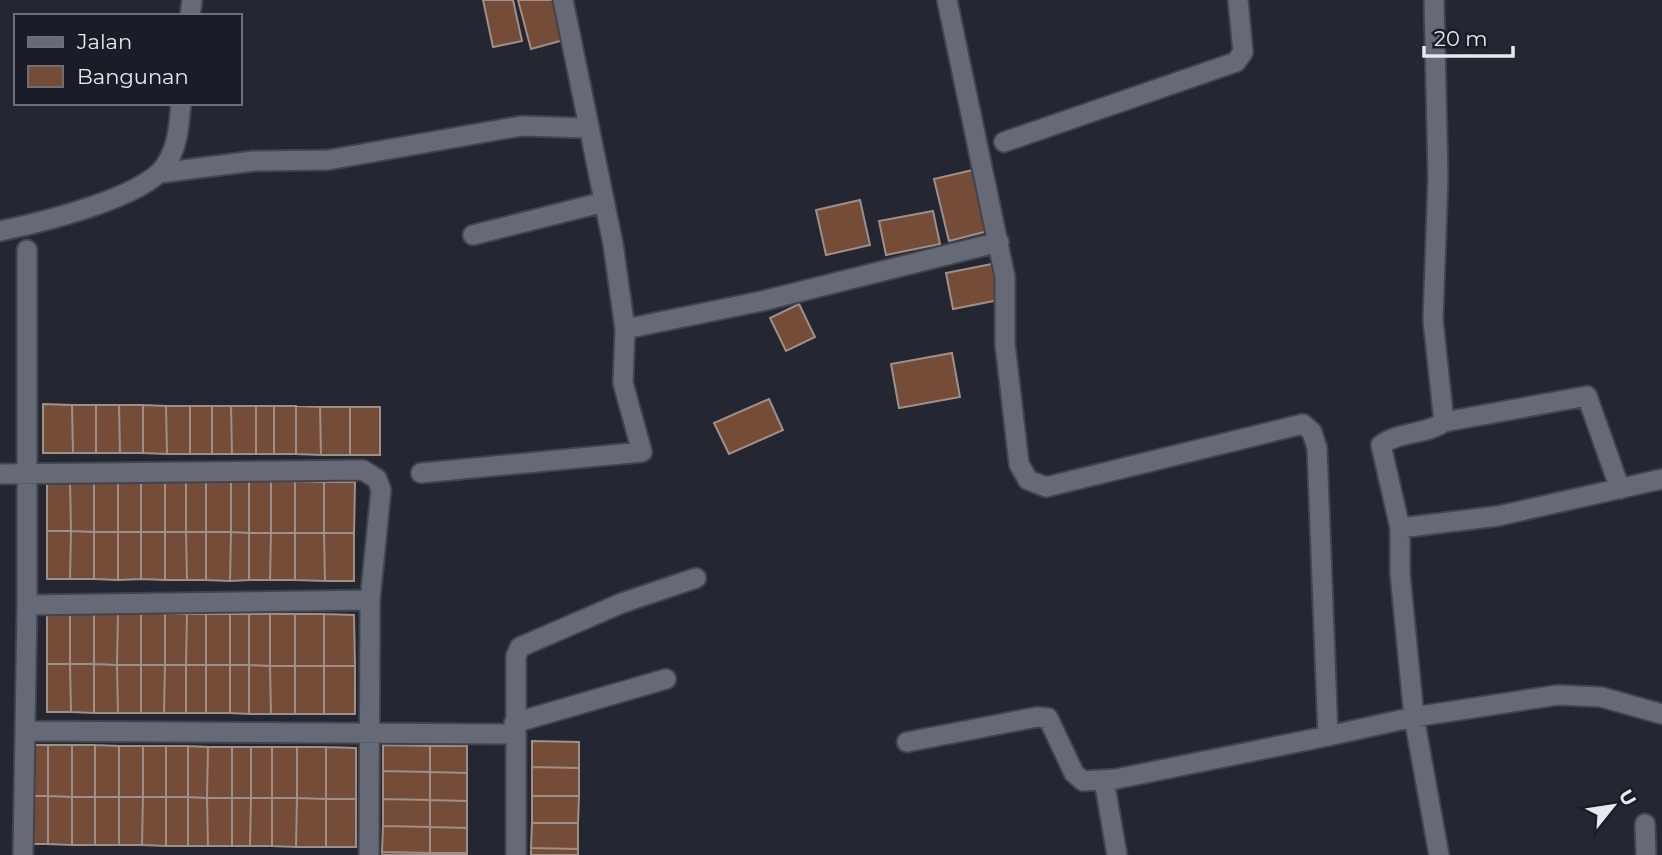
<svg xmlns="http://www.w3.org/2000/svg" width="1662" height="855" viewBox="0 0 1662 855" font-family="Montserrat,sans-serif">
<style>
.building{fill:#754c37;stroke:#9e9089;stroke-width:2}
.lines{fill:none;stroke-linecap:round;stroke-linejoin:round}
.minor-casing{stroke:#41444d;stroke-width:23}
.minor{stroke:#666a76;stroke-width:19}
</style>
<rect width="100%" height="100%" fill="#242731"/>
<path class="building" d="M483,0H513L522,41L493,47Z
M518,0H556L567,39L531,49Z
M977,169L992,230L949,241L934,179Z
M860,200L870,245L826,255L816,210Z
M933,211L940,244L886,255L879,221Z
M992,264L999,300L953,309L946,273Z
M799,304L815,337L786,351L770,318Z
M952,353L960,397L899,408L891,364Z
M769,399L783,430L729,454L714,423Z
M43,404L72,405L73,453H43Z
M72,405H96V453H73Z
M96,405H119L120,453H96Z
M119,405H143V453H120Z
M143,405L166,406L167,454L143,453Z
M166,406H190V454H167Z
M190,406H212V454H190Z
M212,406H231L232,454H212Z
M231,406H256V454H232Z
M256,406H274V454H256Z
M274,406H296V454H274Z
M296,406L320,407L321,455L296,454Z
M320,407H350V455H321Z
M350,407H380V455H350Z
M47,480H70L71,531H47Z
M70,480H94V532L71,531Z
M94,480H118V532H94Z
M118,480H141V532H118Z
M141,480L165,481V532H141Z
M165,481H186V532H165Z
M186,481H206V532H186Z
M206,481H231V532H206Z
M231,481H249V533L231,532Z
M249,481H271V533H249Z
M271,481H295V533H271Z
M295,481L324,482V533H295Z
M324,482H355L354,533H324Z
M47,531H71L70,579H47Z
M71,531L94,532V579H70Z
M94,532H118V580L94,579Z
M118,532H141V579L118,580Z
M141,532H165V580L141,579Z
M165,532H186L187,580H165Z
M186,532H206V580H187Z
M206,532H231L230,581L206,580Z
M231,532L249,533V580L230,581Z
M249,533H271L270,580H249Z
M271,533H295V580H270Z
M295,533H324L325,581L295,580Z
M324,533H354V581H325Z
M47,613H70V664H47Z
M70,613H94V664H70Z
M94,613L118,614L117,665L94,664Z
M141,613H165V665H141Z
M141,613V665H117L118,614Z
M165,613L187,614L186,665H165Z
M187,614H206V665H186Z
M206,614H230V665H206Z
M230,614H249V665H230Z
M249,614H270V666L249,665Z
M270,614H295V666H270Z
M295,614H324V666H295Z
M324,614L354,615L355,666H324Z
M47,664H70L71,712H47Z
M70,664H94V713L71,712Z
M94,664L117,665L118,713H94Z
M117,665H141V713H118Z
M141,665H165L164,713H141Z
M165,665H186V713H164Z
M186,665H206V713H186Z
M206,665H230V713H206Z
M230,665H249V714L230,713Z
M249,665L270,666L271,714H249Z
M270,666H295V714H271Z
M295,666H324V714H295Z
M324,666H355V714H324Z
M532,741L579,742V768L532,767Z
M28,745H48V796H28Z
M48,745H72V797L48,796Z
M72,745H95V797H72Z
M95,745L119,746V797H95Z
M383,745L430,746V772L383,771Z
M119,746H143V797H119Z
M143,746H166V797H143Z
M166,746H188V797H166Z
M188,746L208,747L207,798L188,797Z
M430,746H467V773L430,772Z
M208,747H232V798H207Z
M232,747H251V798H232Z
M251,747H272V798H251Z
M272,747H297V798H272Z
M297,747H326V799L297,798Z
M326,747L356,748V799H326Z
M532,767L579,768V796H532Z
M383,771L430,772V800L383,799Z
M430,772L467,773V801L430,800Z
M28,796H48V844H28Z
M48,796L72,797V845L48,844Z
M532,796H579L578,823H532Z
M72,797H95V845H72Z
M95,797H119V845H95Z
M119,797H143L142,845H119Z
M143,797H166V846L142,845Z
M166,797H188V846H166Z
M188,797L207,798L208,846H188Z
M207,798H232V846H208Z
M232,798H251L250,846H232Z
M251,798H272V846H250Z
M272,798H297L296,847L272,846Z
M297,798L326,799V847H296Z
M326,799H356V847H326Z
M383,799L430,800V827L383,826Z
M430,800L467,801V828L430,827Z
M532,823H578V849L531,848Z
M383,826L430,827V853L382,852Z
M430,827L467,828V853H430Z
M531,848L578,849V855H531Z
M382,852L430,853V855H382Z
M430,853H467V855H430Z"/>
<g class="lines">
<g class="minor-casing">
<path id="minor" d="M947,0L1005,277V344L1019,464L1028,480L1046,487L1303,424L1312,432L1317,448L1328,736L1414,717L1558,695L1601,697L1662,714
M1434,0L1438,177L1433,320L1444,422C1426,435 1399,431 1381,445L1400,528V573L1414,717L1439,855
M190,16L192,0
M1004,142L1236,62L1243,52L1238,0
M160,173L253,161L328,160L521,126L588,128
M0,231C39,223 143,198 165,166C178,147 179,125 181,103
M473,235L604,202
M625,329L762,301L999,242
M1444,422L1587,396L1620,489
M421,473L642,452L623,383L625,329L613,244L563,0
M0,474L363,470L377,479L381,490L370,600L369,855
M1400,528L1498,516L1662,479
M27,605L370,600
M514,723L666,679
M25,731L514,734
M907,742L1037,717L1048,718L1074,773L1083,781L1116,779L1328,736
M1104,780L1117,855
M1645,824L1646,855
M23,855L27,605V250
M516,855V656L520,647L622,603L696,578"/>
</g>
<use href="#minor" class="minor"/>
</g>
<rect x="14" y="14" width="228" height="91" fill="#1a1d27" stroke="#6c6f77" stroke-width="2"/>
<rect x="28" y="37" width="35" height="10" fill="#666a76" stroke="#6c6f77" stroke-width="2"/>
<text x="77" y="49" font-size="21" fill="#e7e9f0">Jalan</text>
<rect x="28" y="66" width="35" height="21" fill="#754c37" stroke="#6c6f77" stroke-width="2"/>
<text x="77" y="84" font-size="21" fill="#e7e9f0">Bangunan</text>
<g transform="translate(1613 806) rotate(60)" stroke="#1a1d27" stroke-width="5" paint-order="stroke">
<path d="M0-5L12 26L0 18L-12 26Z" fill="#e7e9f0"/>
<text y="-10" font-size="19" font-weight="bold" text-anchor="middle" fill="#e7e9f0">U</text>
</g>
<path d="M1424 46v10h89v-10" fill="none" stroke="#e7e9f0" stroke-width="3.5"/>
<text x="1434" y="46" font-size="21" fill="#e7e9f0" stroke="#1a1d27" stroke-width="5" paint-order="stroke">20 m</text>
</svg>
